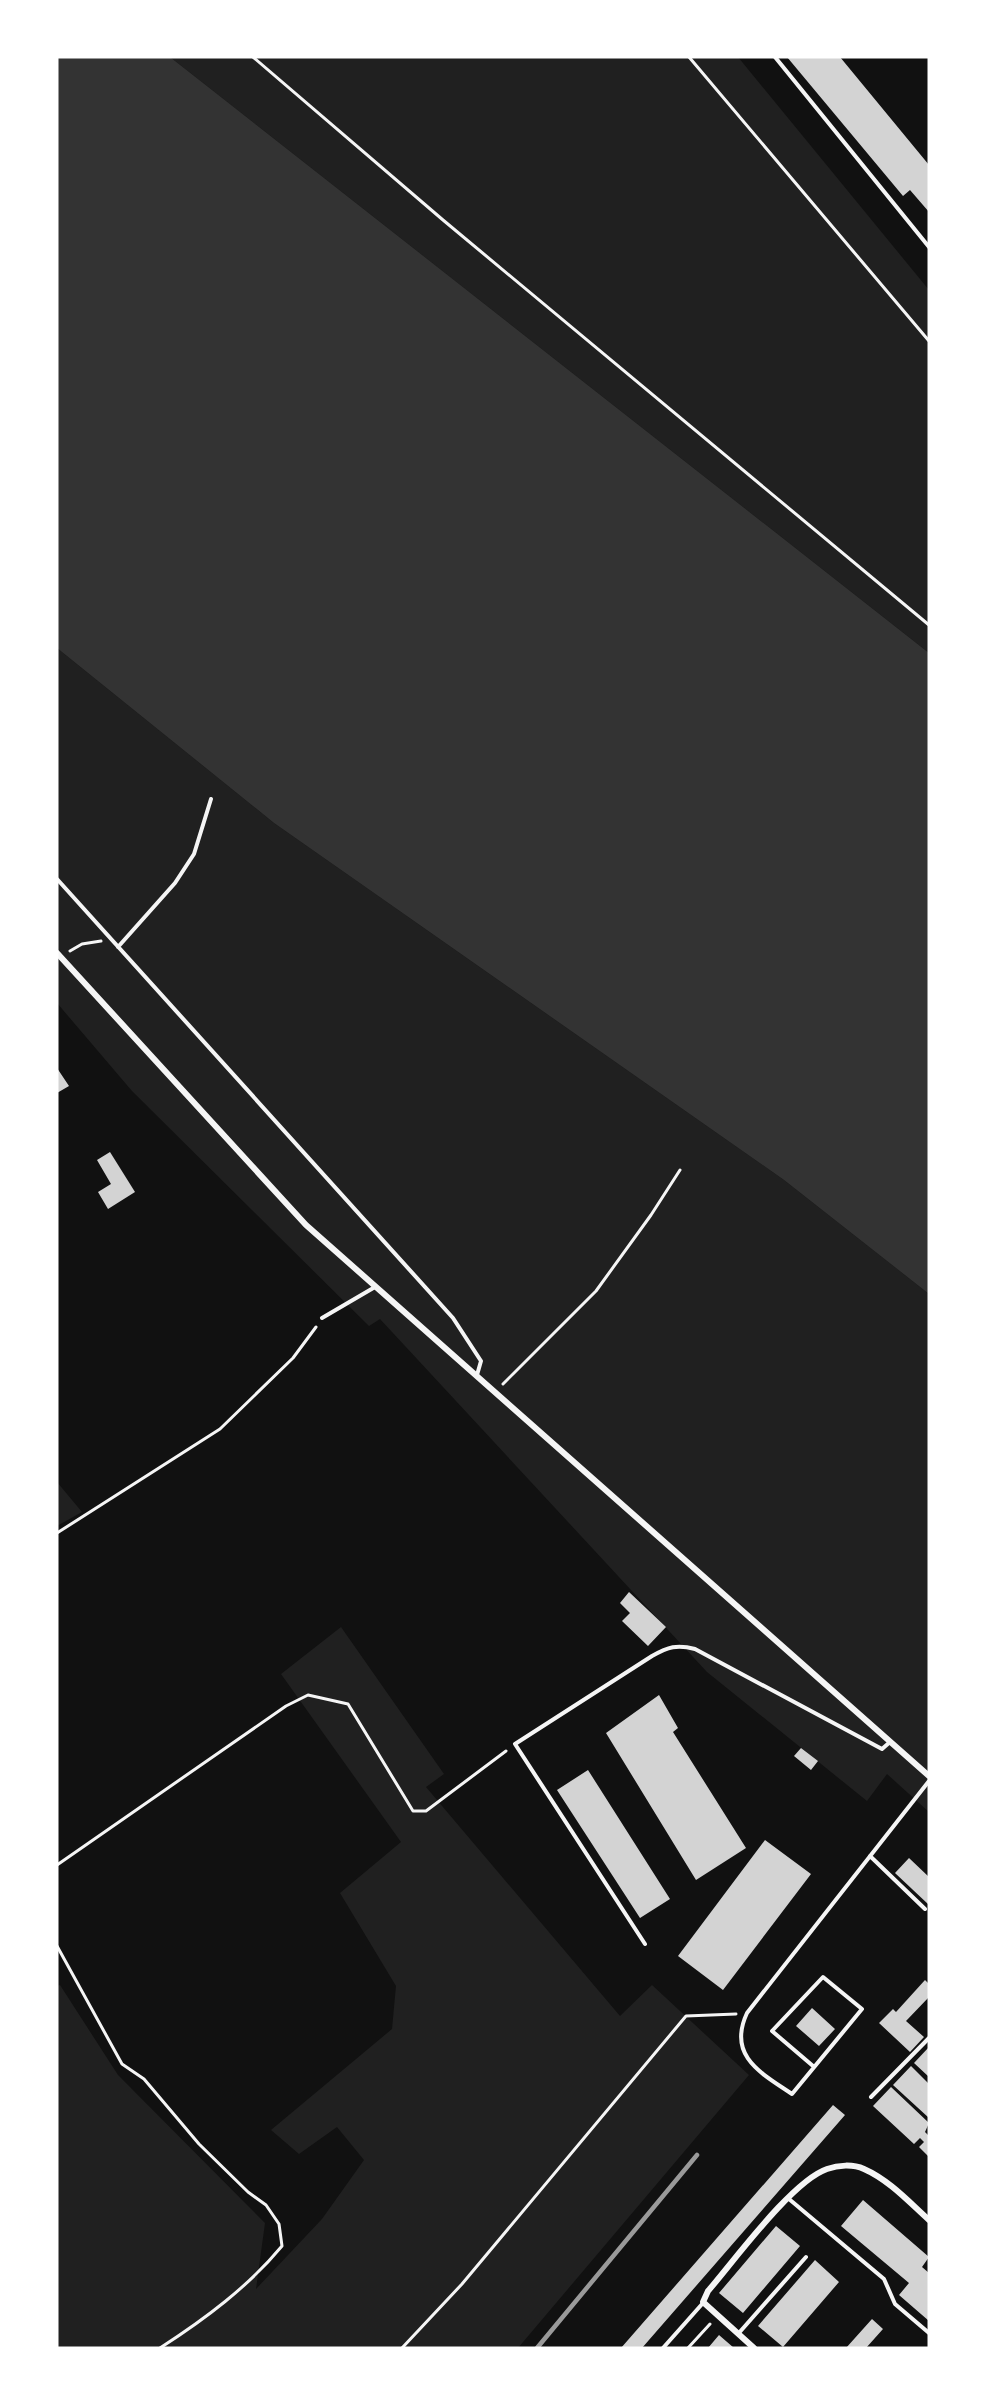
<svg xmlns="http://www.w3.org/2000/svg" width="986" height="2405" viewBox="0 0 986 2405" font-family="Rubik,sans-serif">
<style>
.green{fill:#202020}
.water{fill:#333}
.building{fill:#d3d3d3}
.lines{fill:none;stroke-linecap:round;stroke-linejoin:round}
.path{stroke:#f5f5f5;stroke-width:3}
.service{stroke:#f5f5f5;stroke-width:4}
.minor{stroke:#f5f5f5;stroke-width:6}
.rail{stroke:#9a9a9a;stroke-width:4.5}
</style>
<rect width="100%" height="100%" fill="#111"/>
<path class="green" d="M170,57H738L929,290V653Z
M57,648L274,823L784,1180L929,1294V1812L887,1774L867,1801L707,1672L380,1319L369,1326L132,1091L57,1003Z
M57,1482L82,1512L57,1526Z
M341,1627L444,1774L426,1787L620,2016L652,1985L749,2075L518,2348H57V1986L60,1985L118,2075L265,2223L256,2289L322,2219L364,2160L337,2127L299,2154L271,2130L392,2029L396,1986L340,1893L401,1842L281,1674Z"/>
<path class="water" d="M57,57H170L929,653V1294L784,1180L274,823L57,648Z"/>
<path class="building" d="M787,57H840L929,165V212L910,190L903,196Z
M57,1068L69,1086L57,1093Z
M110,1152L135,1192L108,1209L98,1192L111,1184L97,1160Z
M629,1592L666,1627L648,1646L622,1621L630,1613L620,1603Z
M659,1695L678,1728L673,1732L746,1848L696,1880L606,1733Z
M801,1748L818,1761L811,1770L794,1756Z
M588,1770L670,1899L640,1918L557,1790Z
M765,1840L811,1874L723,1990L678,1956Z
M909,1858L929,1877V1905L895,1873Z
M925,1980L929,1984V1997L906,2021L924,2037L910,2052L879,2023L893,2009L896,2012Z
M812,2008L835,2029L819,2046L796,2026Z
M929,2047V2077L914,2063Z
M911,2066L929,2084V2118L893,2085Z
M891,2087L929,2123L925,2132L929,2136V2157L919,2147L924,2142L920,2138L914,2144L873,2106Z
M833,2105L845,2115L642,2348H621Z
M863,2200L929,2257L922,2267L929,2273V2321L899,2295L909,2283L841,2226Z
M776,2226L800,2246L743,2313L719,2293Z
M815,2260L839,2282L783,2347L758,2326Z
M872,2319L883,2329L866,2348H846Z
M719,2335L734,2348H708Z"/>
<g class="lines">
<path class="path" d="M253,57L443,220L929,625
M689,57L929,341
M70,951L82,944L101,941
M503,1384L596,1291L651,1215L680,1170
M57,1533L220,1429L293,1358L316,1327
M57,1865L286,1706L308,1695L348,1704L413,1811H426L506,1751
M57,1946L122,2064L144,2079L199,2144L248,2192L266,2205L279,2224L282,2246C248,2287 205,2319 160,2348
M402,2348L462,2284L686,2016L736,2014
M688,2348L710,2324"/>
<path class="service" d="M775,57L929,247
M57,879L453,1318L481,1361L477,1375
M118,947L175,883L194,854L211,799
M322,1318L375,1287
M870,1856L925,1909
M645,1944L515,1744L652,1656C668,1647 677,1644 695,1649L882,1749L890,1742
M813,2066L772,2031L823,1977L862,2009L792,2094C761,2073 727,2056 747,2013L929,1781
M871,2097L929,2038
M789,2199L884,2279L895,2304L929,2333
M738,2334L806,2257
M663,2348L703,2303"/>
<path class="minor" d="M57,953L306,1225L929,1776
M754,2348L703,2302L708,2291C734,2261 792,2181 827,2169C838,2165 853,2164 864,2169C889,2180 909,2202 929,2220"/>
<path class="rail" d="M537,2348L697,2155"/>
</g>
<rect width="986" height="2405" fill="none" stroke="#ffffff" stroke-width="117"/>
</svg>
